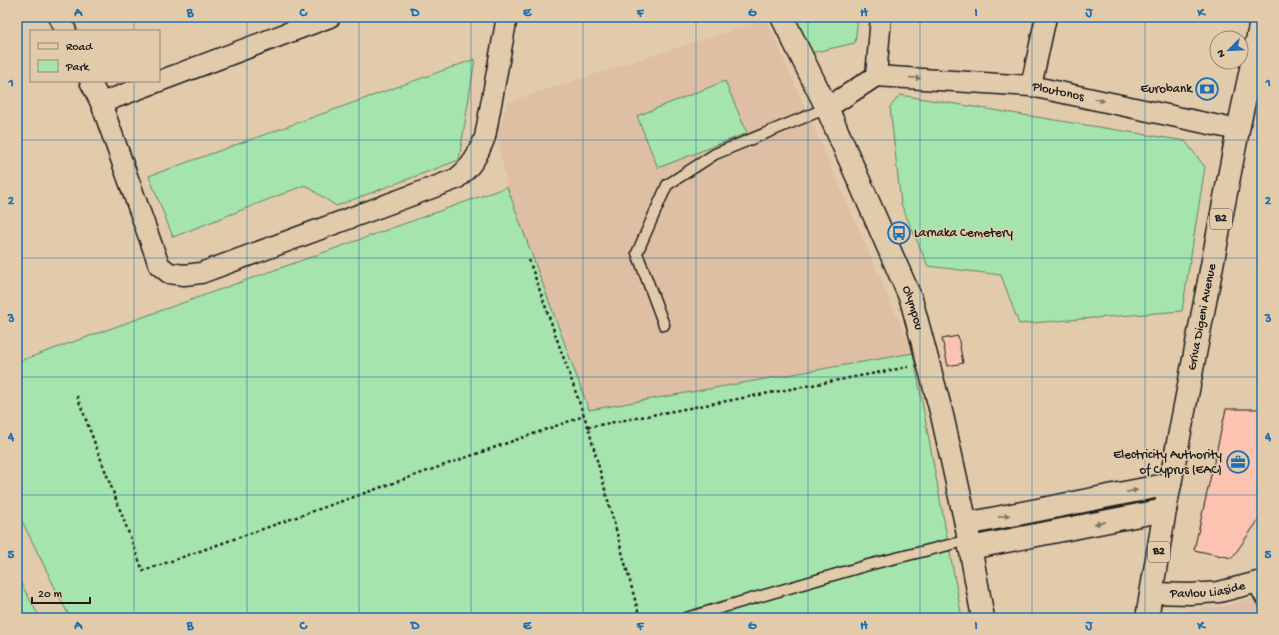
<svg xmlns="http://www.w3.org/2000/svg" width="1279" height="635" viewBox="0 0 1279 635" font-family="'Gochi Hand',sans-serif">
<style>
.built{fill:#debfa4}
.green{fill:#a5e4ac;stroke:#608064}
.building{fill:#fcc3b1;stroke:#1c1c1c}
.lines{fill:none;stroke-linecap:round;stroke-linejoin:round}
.service-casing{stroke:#1c1c1c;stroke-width:13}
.minor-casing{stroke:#1c1c1c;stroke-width:23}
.tertiary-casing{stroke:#1c1c1c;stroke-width:25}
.trunk-casing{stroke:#1c1c1c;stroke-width:25}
.path{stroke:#1c1c1c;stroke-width:2.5;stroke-dasharray:3 3;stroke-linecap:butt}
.service{stroke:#e2cbab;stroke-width:10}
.minor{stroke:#e2cbab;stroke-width:20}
.tertiary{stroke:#e2cbab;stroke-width:22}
.trunk{stroke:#e2cbab;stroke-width:22}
.oneway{fill:#7f7464}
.grid{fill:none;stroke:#1f6fb2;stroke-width:1;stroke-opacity:0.55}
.labels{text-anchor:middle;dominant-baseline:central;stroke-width:3;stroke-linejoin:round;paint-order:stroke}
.shield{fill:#e2cbab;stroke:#575047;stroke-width:1}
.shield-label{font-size:12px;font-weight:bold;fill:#1c1c1c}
.poi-label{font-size:13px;fill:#1c1c1c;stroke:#e2cbab;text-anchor:end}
.street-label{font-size:13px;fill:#1c1c1c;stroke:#e2cbab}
.neatline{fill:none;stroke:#1f6fb2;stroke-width:1.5}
.grid-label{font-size:13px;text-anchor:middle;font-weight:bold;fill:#1f6fb2}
</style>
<rect width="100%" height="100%" fill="#e2cbab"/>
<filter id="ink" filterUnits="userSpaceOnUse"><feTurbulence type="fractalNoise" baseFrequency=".025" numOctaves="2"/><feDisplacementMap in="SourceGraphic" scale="8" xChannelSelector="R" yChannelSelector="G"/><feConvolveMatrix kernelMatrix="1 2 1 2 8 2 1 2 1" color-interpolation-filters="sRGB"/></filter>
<g filter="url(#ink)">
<path class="built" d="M766,19L913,353L589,410L507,187L497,135L508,102Z
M1262,595V618H1158V614L1230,605Z"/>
<path class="green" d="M794,17H858L855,43L811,53Z
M475,59L459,160L336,206L305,185L173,237L149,176Z
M725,81L747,133L658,168L637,116Z
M900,95L1185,141L1205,167L1182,311L1019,324L1001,275L928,266L901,204L890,107Z
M507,187L589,410L913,353L962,618H70L17,511V362Z
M17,576L40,618H17Z"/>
<path class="building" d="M958,336L963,363L948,366L942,339Z
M1226,409H1262V515L1232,558L1194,550Z"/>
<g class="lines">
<g class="service-casing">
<path id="service" d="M664,325L637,253L667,185L715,154L827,108
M1253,584L1262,601
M686,618L868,565L969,540"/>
</g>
<g class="minor-casing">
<g id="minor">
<path d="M59,17L66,31"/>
<path id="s1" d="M876,76L1031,86L1238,130"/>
<path d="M90,81L101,103L159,265L169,273L184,275L201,273L456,179C473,165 477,157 485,137L507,17"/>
<path d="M1031,86L1046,17"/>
<path d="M101,103L330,17"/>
<path d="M827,108L876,76L881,17"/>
<path id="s2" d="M1152,593L1190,594L1219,592L1262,581"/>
</g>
</g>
<g class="tertiary-casing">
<g id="tertiary">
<path id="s3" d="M782,17L827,108L911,299L942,415L966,524L983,618"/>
<path d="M966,524L1170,484"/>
<path d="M970,548L1165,510"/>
</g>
</g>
<g class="trunk-casing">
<g id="trunk">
<path id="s4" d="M1147,618L1165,510L1238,130L1262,17"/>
</g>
</g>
<path class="path" d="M529,260L588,427L640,618
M77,396L143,571L584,416
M588,427L908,367"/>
<use href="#service" class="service"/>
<use href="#minor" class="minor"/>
<use href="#tertiary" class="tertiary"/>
<use href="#trunk" class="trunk"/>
</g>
<defs><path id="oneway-solid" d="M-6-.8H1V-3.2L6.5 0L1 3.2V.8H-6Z"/></defs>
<g class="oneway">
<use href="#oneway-solid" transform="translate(915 78) rotate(4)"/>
<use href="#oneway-solid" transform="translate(1099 100) rotate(12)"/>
<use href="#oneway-solid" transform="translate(1132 491) rotate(-11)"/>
<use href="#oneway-solid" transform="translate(1004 516) rotate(-11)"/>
<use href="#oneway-solid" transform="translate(1100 523) rotate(169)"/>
</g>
</g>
<path class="grid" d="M134,17V31M247,17V618M359,17V618M471,17V618M583,17V618M696,17V618M808,17V618M920,17V618M1032,17V618M1145,17V618M134,81V618M17,140H1262M17,258H1262M17,377H1262M17,495H1262"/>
<defs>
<g id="bank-ring" transform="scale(1.15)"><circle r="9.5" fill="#e2cbab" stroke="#1f6fb2" stroke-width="1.5"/><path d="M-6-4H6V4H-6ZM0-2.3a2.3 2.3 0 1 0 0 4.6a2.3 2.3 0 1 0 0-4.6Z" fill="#1f6fb2"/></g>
<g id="bus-ring" transform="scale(1.15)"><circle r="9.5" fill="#e2cbab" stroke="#1f6fb2" stroke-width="1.5"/><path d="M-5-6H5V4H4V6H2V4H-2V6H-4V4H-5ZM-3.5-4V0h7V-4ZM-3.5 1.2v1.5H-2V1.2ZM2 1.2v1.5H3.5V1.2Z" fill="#1f6fb2"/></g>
<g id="office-ring" transform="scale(1.15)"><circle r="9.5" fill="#e2cbab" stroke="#1f6fb2" stroke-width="1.5"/><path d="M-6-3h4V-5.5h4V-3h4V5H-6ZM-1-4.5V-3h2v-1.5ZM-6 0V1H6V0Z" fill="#1f6fb2"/></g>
</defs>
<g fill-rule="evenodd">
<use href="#bank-ring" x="1207" y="89"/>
<use href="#bus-ring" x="899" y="233"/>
<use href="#office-ring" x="1238" y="462"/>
</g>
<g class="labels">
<g class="shield">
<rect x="1210" y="209" width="22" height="20" rx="3"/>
<rect x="1148" y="542" width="22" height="20" rx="3"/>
</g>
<g class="shield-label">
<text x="1221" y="219">B2</text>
<text x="1159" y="552">B2</text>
</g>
<g class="poi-label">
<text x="1192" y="89">Eurobank</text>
<text x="914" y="233" text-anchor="start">Larnaka Cemetery</text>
<text x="1222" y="455">Electricity Authority<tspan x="1222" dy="15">of Cyprus (EAC)</tspan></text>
</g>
<g class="street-label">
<text stroke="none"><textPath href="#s1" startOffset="183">Ploutonos</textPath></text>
<text stroke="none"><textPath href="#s3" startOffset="319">Olympou</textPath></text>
<text stroke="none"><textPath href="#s4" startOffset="306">Griva Digeni Avenue</textPath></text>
<text stroke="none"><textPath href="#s2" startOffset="56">Pavlou Liaside</textPath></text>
</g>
</g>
<rect width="1279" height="635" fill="none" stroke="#e2cbab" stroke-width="44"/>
<rect x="30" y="30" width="130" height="52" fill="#e2cbab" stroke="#938572"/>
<rect x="38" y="43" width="20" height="6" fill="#e2cbab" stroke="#938572"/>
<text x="66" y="50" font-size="12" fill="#1c1c1c">Road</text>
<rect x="38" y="60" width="20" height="12" fill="#a5e4ac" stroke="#938572"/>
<text x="66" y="70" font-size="12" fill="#1c1c1c">Park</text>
<g transform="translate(1229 50) rotate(246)"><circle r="19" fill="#e2cbab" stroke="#938572"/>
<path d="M0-3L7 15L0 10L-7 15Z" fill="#1f6fb2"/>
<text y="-6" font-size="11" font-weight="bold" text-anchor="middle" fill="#1c1c1c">N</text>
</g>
<path d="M32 597v6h58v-6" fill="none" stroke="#1c1c1c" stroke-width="2"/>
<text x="38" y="597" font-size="12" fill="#1c1c1c" stroke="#e2cbab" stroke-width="3" paint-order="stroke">20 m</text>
<rect x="22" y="22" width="1235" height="591" class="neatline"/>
<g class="grid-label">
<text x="78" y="16">A</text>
<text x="190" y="16">B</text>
<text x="303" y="16">C</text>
<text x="415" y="16">D</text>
<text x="527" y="16">E</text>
<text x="640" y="16">F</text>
<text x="752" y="16">G</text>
<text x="864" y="16">H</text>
<text x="976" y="16">I</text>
<text x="1089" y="16">J</text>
<text x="1201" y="16">K</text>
<text x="11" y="86">1</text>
<text x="1268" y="86">1</text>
<text x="11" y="204">2</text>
<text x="1268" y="204">2</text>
<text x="11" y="322">3</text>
<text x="1268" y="322">3</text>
<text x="11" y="440">4</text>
<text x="1268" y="440">4</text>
<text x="11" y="558">5</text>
<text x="1268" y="558">5</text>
<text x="78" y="629">A</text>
<text x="190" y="629">B</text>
<text x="303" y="629">C</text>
<text x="415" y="629">D</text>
<text x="527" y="629">E</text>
<text x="640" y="629">F</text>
<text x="752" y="629">G</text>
<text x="864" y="629">H</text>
<text x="976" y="629">I</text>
<text x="1089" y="629">J</text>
<text x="1201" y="629">K</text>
</g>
</svg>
